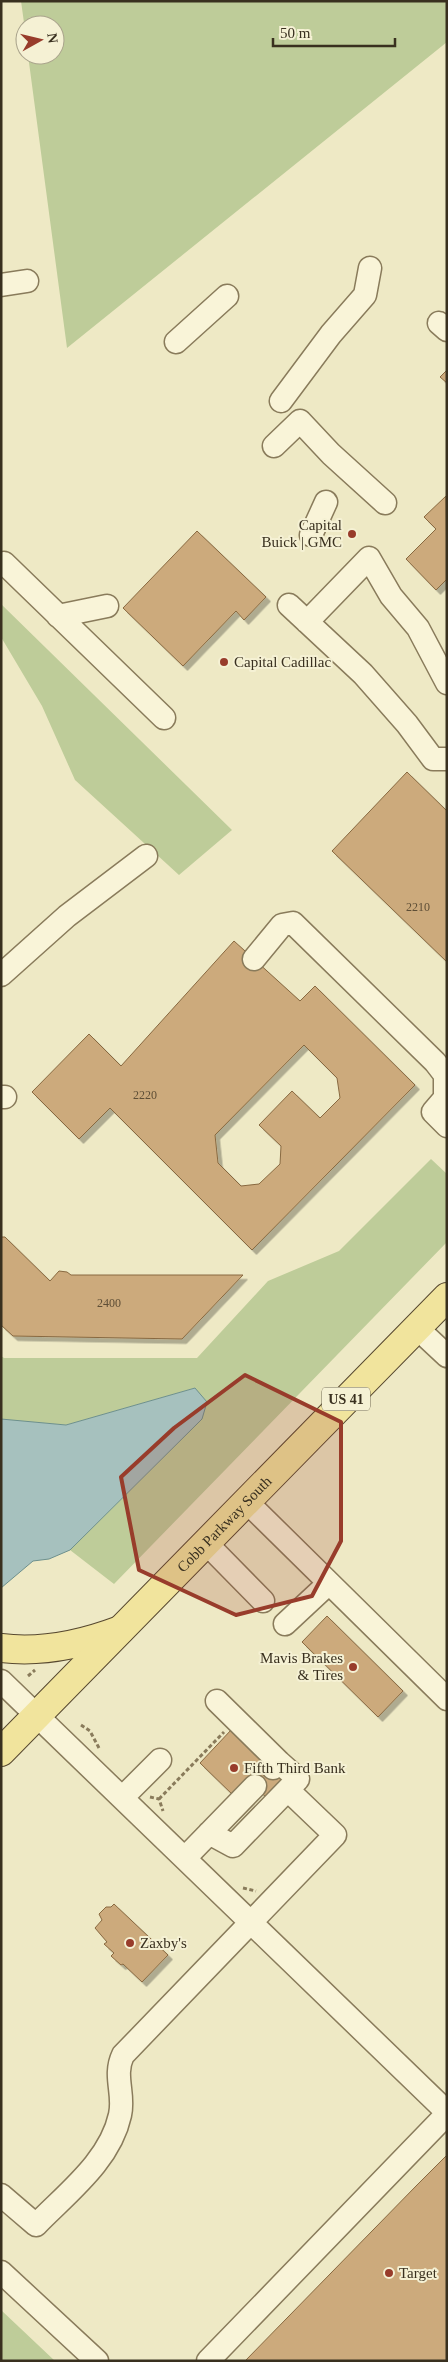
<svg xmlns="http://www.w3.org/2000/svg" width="448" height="2362" viewBox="0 0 448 2362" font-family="Georgia,serif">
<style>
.green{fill:#becc99}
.water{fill:#a6c1be;stroke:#6d908d}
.building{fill:#ccaa7b;stroke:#886941;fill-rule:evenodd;filter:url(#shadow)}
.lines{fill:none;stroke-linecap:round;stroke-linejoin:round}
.minor-casing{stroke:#897b5b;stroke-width:25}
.major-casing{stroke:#57482f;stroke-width:30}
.path{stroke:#897b5b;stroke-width:3;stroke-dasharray:4 2.5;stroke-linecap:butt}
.minor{stroke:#f9f4d8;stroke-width:22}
.major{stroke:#f1e49d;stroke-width:28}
.marked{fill:#983c2b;fill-opacity:0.2;stroke:#983c2b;stroke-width:4;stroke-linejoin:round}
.poi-dot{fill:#983c2b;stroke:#f5f1d4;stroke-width:2}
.labels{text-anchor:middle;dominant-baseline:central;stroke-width:4;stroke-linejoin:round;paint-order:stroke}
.number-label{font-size:12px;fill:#5e4e36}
.shield{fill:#f5f1d4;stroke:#716a55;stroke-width:1}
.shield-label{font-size:14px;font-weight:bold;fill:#39301f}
.poi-label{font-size:15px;fill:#39301f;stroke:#f5f1d4;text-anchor:start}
.street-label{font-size:15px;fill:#39301f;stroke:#f5f1d4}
</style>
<defs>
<filter id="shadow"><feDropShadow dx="4.5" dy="4.5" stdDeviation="0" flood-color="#0004"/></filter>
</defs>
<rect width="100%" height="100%" fill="#eee9c5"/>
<path class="green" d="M21,1H447V42L67,348L28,55H55V25H25V30Z
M1,604L232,830L179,875L75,780L42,706L1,637Z
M431,1159L447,1174V1242L114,1584L70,1550L202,1419L195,1388L66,1425L2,1420L1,1356L4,1358H197L268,1281L339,1251Z
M1,2310L55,2361H1Z"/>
<path class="water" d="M195,1388L207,1402L202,1419L70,1550L49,1559L33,1561L1,1588V1419L66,1425Z"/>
<path class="building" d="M447,370V383L440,377Z
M446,496L447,579L436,590L406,559L436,529L424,517Z
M197,531L266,597L244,620L236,611L183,666L123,608Z
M407,772L447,811V962L332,851Z
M234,941L300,1001L315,986L415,1085L252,1250L110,1108L79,1139L32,1092L89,1034L121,1066ZM304,1045L337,1078L340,1098L320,1118L292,1091L259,1125L281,1146L280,1164L259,1184L241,1186L218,1163L215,1135Z
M1,1237H5L50,1281L59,1271L67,1272L71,1275H243L182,1339L13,1336L1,1325Z
M327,1616L403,1691L378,1717L302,1642Z
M232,1729L267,1763L235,1797L200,1763Z
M267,1763L285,1780L268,1799L250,1782Z
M114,1904L168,1955L142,1982L123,1964L121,1965L111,1956L114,1953L104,1944L107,1942L95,1928L102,1920L99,1914L106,1907H111Z
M447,2155V2361H245L417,2185Z"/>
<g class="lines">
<g class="minor-casing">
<path id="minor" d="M1,285L27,281
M439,323L447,330
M176,342L227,296
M281,401L331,334L365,295L370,268
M274,446L300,421L331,454L385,503
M311,535L326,502
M4,563L164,718
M289,605L363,674L407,724L433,759H447
M58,616L107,606
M307,622L369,558L391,596L418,628L447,683
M254,959L282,925L293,923L435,1062L445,1075V1098L433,1112L447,1126
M1,975L67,916L146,856
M1,1097H5
M417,1328L447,1356
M246,1501L447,1699
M206,1543L263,1601
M285,1624L329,1583
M1,1681L447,2112
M217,1701L279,1762L273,1768
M123,1797L160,1760
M209,1833L233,1846L298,1779L279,1762
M185,1858L255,1786
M1,2195L36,2225C67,2193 110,2161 120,2115C125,2094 113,2076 123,2055L335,1835L289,1791
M1,2272L97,2361
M208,2361L447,2114"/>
</g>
<g class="major-casing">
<g id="major">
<path d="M1,1648C41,1653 83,1644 120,1630"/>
<path id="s1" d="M1,1752L447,1297"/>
</g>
</g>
<path class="path" d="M28,1676L35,1670
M81,1725L90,1731L99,1748
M150,1797L159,1799L163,1811
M159,1799L224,1732
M243,1888L256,1891"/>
<use href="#minor" class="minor"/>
<use href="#major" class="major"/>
</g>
<path class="marked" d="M245,1375L341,1422V1541L312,1596L236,1615L139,1570L121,1477L174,1428Z"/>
<g class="poi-dot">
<circle cx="352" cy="534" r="5"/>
<circle cx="224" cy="662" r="5"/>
<circle cx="353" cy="1667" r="5"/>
<circle cx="234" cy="1768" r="5"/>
<circle cx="130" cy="1943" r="5"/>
<circle cx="389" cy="2273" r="5"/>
</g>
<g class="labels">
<g class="number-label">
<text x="418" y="907">2210</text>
<text x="145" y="1095">2220</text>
<text x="109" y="1303">2400</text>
</g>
<rect class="shield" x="322" y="1387.5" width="48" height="23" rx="4"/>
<g class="shield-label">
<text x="346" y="1399">US 41</text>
</g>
<g class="poi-label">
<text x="342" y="525" text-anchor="end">Capital<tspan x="342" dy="17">Buick | GMC</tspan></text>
<text x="234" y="662">Capital Cadillac</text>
<text x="343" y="1658" text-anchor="end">Mavis Brakes<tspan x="343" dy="17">&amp; Tires</tspan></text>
<text x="244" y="1768">Fifth Third Bank</text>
<text x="140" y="1943">Zaxby's</text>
<text x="399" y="2273">Target</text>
</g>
<g class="street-label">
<text stroke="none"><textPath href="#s1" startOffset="319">Cobb Parkway South</textPath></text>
</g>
</g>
<rect width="448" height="2362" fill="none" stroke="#39301f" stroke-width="5"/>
<g transform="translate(40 40) rotate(82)"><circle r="24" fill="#f5f1d4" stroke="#aaa48c"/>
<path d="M0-4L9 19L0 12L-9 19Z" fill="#983c2b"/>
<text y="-8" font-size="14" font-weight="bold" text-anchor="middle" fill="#39301f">N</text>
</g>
<path d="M273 38v8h122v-8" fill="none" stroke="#39301f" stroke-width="2.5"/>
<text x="280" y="38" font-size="15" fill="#39301f" stroke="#f5f1d4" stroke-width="4" paint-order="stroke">50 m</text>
</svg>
